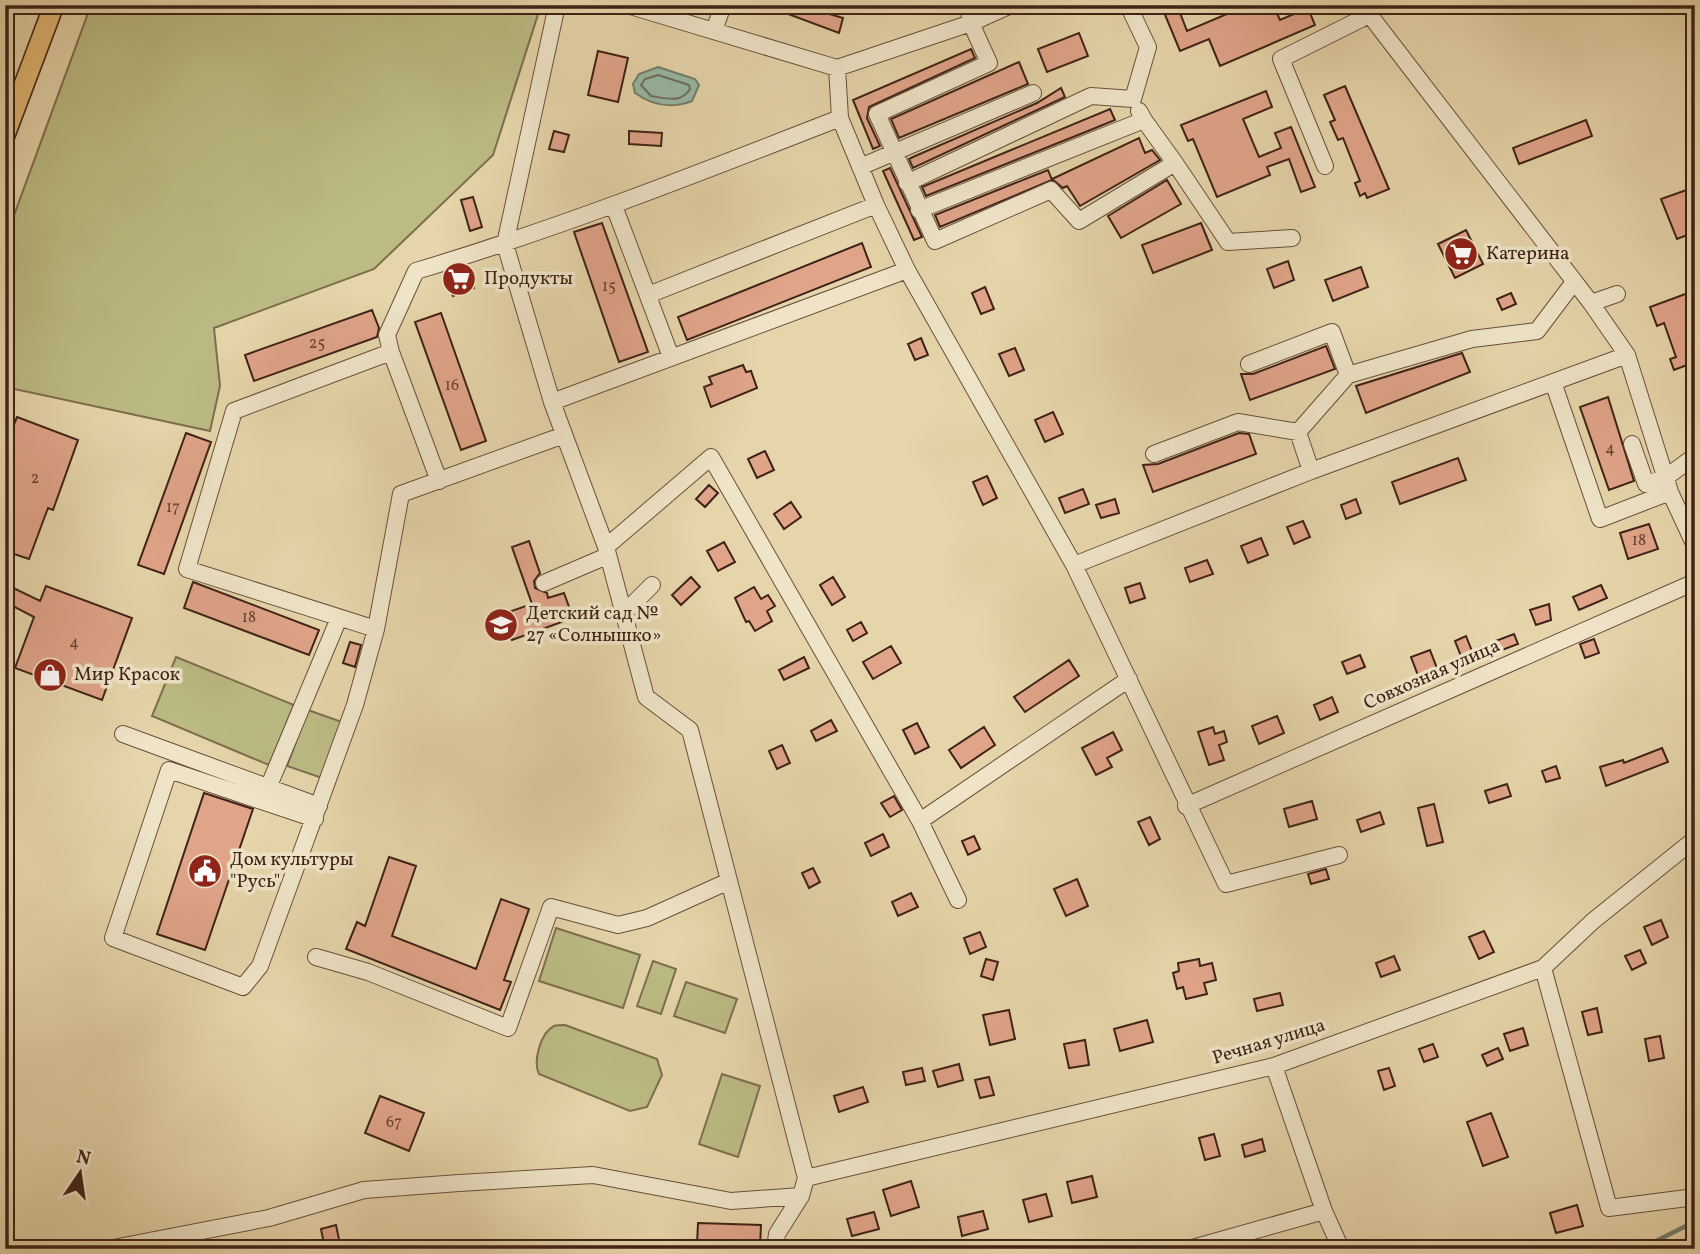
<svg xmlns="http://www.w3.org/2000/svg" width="1700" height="1254" viewBox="0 0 1700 1254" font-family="Vollkorn,serif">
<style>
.green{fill:#bcbb84;stroke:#7e6e4e;stroke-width:2}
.water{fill:#97b9a5;stroke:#747d6c;stroke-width:2}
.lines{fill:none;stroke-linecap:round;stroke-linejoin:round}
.shore{stroke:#6b6e5e;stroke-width:2}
.stream{stroke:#747d6c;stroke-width:4.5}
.building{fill:#e0a489;stroke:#3f2217;stroke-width:2}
.minor-casing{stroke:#694f3c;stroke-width:18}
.major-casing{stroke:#3f2217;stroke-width:22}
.minor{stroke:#efe4c8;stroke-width:16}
.major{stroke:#e3ba75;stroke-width:19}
.labels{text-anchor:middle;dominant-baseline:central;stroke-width:7;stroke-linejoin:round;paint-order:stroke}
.number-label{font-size:16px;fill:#674234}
.poi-label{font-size:19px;fill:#3f2217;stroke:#efe4c8;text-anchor:start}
.street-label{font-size:19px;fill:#3f2217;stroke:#efe4c8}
</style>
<rect width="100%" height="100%" fill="#e6d5aa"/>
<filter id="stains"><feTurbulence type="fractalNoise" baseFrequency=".00286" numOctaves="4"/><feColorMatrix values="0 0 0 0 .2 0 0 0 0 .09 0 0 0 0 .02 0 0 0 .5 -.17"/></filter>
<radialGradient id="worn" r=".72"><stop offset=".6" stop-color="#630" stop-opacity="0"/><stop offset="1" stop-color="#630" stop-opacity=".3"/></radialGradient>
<path class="green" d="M91,5H541L493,155L374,269L214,328L220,386L210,431L5,387V240Z
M176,657L294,705L269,765L152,716Z
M308,710L342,722L322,778L287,766Z
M556,928L640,955L623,1008L539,981Z
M653,961L676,969L661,1014L637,1006Z
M686,982L737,999L725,1033L674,1016Z
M565,1025L657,1059L662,1075L647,1107L630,1111L539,1074C533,1062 540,1033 554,1026C557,1025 561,1025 565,1025Z
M722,1074L760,1086L738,1157L699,1144Z"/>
<path class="water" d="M658,67L695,79L699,85L692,101C671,109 653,106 635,93L633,84L639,74Z"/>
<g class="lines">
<path class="shore" d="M658,75L689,85L690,89C681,104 665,98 651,96L641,85L645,79Z"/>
<path class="stream" d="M1640,1249L1688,1225H1695"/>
</g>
<path class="building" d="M764,5H799L843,18L839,33Z
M1161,5H1177L1187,31L1248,5H1273L1280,20L1308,8L1315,25L1220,66L1209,39L1180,51Z
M1079,33L1088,56L1047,72L1038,49Z
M971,49L975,58L869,107L867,118L880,146L873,149L853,100Z
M598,51L628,58L618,102L588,95Z
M1019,62L1028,84L899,138L891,119Z
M1345,86L1389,189L1367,198L1365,193L1360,196L1355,183L1360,181L1343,138L1338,140L1330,122L1335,120L1324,95Z
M1061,88L1065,97L913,168L909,159L913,157L1037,103Z
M1266,91L1272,107L1243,119L1259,157L1281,148L1275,133L1291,127L1315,187L1301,192L1289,159L1267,167L1270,175L1217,197L1193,139L1188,141L1181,125Z
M1110,109L1115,120L1093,129L926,196L922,187Z
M1586,120L1592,136L1519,164L1513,148Z
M554,131L569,135L564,152L549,149Z
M629,131L662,133L661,146L629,144Z
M1139,138L1145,153L1152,150L1160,160L1080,206L1067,186L1063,188L1052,179Z
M890,168L922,237L914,240L883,171Z
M1048,170L1052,180L940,227L935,215Z
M1167,180L1181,204L1121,238L1108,216Z
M1695,187V232L1677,239L1661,199Z
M473,197L482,227L470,231L461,200Z
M602,223L648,352L619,362L574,232Z
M1201,223L1212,250L1153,273L1142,245Z
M1466,230L1483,264L1455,278L1438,244Z
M862,243L871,267L687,340L678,317Z
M1288,261L1294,280L1274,288L1267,269Z
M466,266L474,288L453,296L444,273Z
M1361,267L1368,287L1333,301L1325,280Z
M985,287L994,309L981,314L972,293Z
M1511,293L1516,304L1502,310L1497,299Z
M1688,293L1695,309V362L1674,370L1670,359L1676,357L1664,323L1657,326L1650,307Z
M372,310L379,328L377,337L254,381L245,355Z
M441,313L486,441L461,450L415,322Z
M921,338L928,355L915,360L908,344Z
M1326,346L1335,369L1250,400L1241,374H1253Z
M1015,348L1024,370L1009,376L999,354Z
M1462,353L1470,372L1366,413L1356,386Z
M743,365L746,372L751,371L757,388L711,407L704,387L712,384L709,377Z
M1608,397L1634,481L1609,490L1580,407Z
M1053,412L1063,434L1045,442L1035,420Z
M17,417L78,440L53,510L48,508L29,559L5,551V449Z
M186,433L211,442L164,574L138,565Z
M1239,433L1249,434L1256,454L1153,492L1143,465L1158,464Z
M765,451L774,470L757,478L748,459Z
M1458,458L1466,480L1400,504L1392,482Z
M987,476L997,498L983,505L973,482Z
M709,485L718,493L705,507L696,499Z
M1083,489L1089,504L1065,513L1059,498Z
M1115,499L1119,513L1101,518L1096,505Z
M1356,499L1361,513L1346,519L1341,505Z
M791,502L801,517L784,529L774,514Z
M1303,521L1310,537L1294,544L1287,527Z
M1649,524L1658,549L1628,559L1620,533Z
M1261,538L1268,555L1248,563L1241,546Z
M529,541L540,573L534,581L535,588L547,593L548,598L564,593L573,618L512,640L503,614L532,604L512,547Z
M724,542L735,562L718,571L707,551Z
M1207,560L1213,574L1190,582L1185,568Z
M691,577L700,587L681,605L672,595Z
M833,577L845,597L832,605L820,585Z
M193,582L319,630L309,655L184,608Z
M1140,583L1145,598L1130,603L1125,588Z
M5,584L40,601L46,586L132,618L102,700L15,668L34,617L5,602Z
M1601,585L1607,598L1579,610L1573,597Z
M754,587L761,599L768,595L775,606L767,611L772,621L755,631L749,621L746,622L735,598Z
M1549,604L1551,620L1536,625L1530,610Z
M861,622L867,633L853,641L847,630Z
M1514,634L1518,644L1481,658L1477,648Z
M1466,636L1474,656L1463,661L1455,641Z
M1594,639L1599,653L1585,658L1580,644Z
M350,642L361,645L355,667L343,663Z
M891,646L901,663L873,679L863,662Z
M1430,650L1438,671L1419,678L1411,657Z
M1360,655L1365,667L1347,674L1342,662Z
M804,657L809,668L784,680L779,670Z
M1069,660L1079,676L1025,712L1014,697Z
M1332,697L1338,712L1320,720L1314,705Z
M1277,716L1284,733L1259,744L1252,726Z
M831,720L837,731L816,741L811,731Z
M917,723L929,747L915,754L903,730Z
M984,727L995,745L961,768L949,750Z
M1213,727L1215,734L1224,731L1227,742L1219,745L1224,760L1209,765L1198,732Z
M1113,732L1122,750L1107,758L1112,767L1096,775L1082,748Z
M782,745L790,763L777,769L769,751Z
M1662,748L1668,762L1606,786L1600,767L1623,760L1624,763Z
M1556,766L1560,778L1546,782L1542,771Z
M1507,784L1511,796L1489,803L1485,791Z
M204,793L253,809L205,950L157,934Z
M894,796L902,810L890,817L881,803Z
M1312,801L1317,819L1289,827L1284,809Z
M1434,804L1443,842L1427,846L1418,808Z
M1380,812L1384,824L1361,832L1357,820Z
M1150,817L1160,839L1149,845L1138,822Z
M883,834L889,847L871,856L865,843Z
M974,836L980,849L968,855L962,841Z
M389,857L416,866L392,936L476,969L501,899L529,909L504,980L511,982L500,1010L346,949L357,922L365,926Z
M813,868L820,882L809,888L802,873Z
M1326,869L1329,879L1311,884L1308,874Z
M1077,879L1088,906L1066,916L1054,889Z
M911,893L918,907L898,916L892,902Z
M1661,920L1668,937L1652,945L1644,927Z
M1484,931L1494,952L1479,959L1469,937Z
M980,932L986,947L970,954L964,938Z
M1640,950L1646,963L1632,970L1625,956Z
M1394,956L1400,970L1381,977L1376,963Z
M986,959L998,962L993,980L981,976Z
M1199,959L1200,966L1212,963L1216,980L1204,983L1207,994L1186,999L1183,987L1177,989L1173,973L1179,971L1178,963Z
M1280,993L1283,1005L1257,1011L1254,999Z
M1597,1008L1602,1032L1588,1035L1582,1012Z
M1009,1010L1015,1039L990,1045L983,1015Z
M1147,1020L1153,1042L1120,1051L1114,1029Z
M1523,1028L1528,1045L1510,1051L1504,1034Z
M1660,1036L1664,1058L1649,1061L1645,1039Z
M1085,1040L1089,1065L1069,1068L1064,1044Z
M1433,1044L1438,1057L1424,1062L1419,1049Z
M1498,1048L1503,1059L1487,1066L1482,1055Z
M959,1064L963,1080L938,1087L933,1071Z
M922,1068L925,1081L906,1085L903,1072Z
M1389,1068L1395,1086L1384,1090L1378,1071Z
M989,1077L994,1095L980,1098L975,1080Z
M863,1087L868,1102L839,1112L834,1096Z
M380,1096L424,1113L409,1151L365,1133Z
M1491,1113L1508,1157L1483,1166L1467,1122Z
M1214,1134L1220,1156L1205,1160L1199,1138Z
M1262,1139L1265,1151L1245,1157L1242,1145Z
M1092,1176L1097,1197L1072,1203L1067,1182Z
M911,1181L919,1207L891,1216L883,1190Z
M1046,1194L1052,1216L1029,1222L1023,1200Z
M1577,1205L1583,1226L1556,1233L1550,1213Z
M983,1211L988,1229L962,1236L958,1217Z
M874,1212L879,1229L852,1236L847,1219Z
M698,1223L761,1225L760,1247L697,1244Z
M336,1225L341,1249H325L321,1229Z"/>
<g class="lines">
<g class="minor-casing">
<path id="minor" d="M627,5L837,68L971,23L1011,5
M968,5L971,23L989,63L877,114L935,241L1051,190L1079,221L1175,163L1144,120
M1362,5L1591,303L1627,355L1670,492L1695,546
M714,31L723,5
M837,68L840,118L876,205L907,270L1074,565L1226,884L1339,855
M1175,163L1228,242L1292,238
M1325,166L1281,59L1369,15
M860,167L1033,93
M907,183L1091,96L1133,99L1148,47L1128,5
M614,206L671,357
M919,210L1144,120L1139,111
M648,295L876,205
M1591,303L1617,294
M391,352L387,335L416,271C560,228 699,173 840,118
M1249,364L1332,332L1348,375L1472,339L1537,331L1574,282
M1553,382L1600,519L1670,492
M552,402L907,270
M1298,432L1311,471
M1632,444L1646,484L1665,478L1695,456
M1154,454L1238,422L1298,432L1348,375
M606,547L711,457L920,821L958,900
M1074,565L1311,471L1627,355
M544,583L607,556
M622,615L652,585
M376,629L187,569L234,411L391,352L439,481
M123,734L319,806
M268,788L339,618
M1186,806L1695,582
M315,819L169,770L113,938L243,987L260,966L355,705L376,629L401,494L564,435
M920,821L1129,679
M316,957L368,972L508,1028L551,907L618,925L647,918L729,881
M1543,968L1609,1208L1695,1197
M1274,1066L1324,1211L1341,1249
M806,1178L1274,1066L1543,968L1593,921L1695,839
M108,1249L269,1218L364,1190L459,1183L593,1175L731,1201L801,1196L806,1178L690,730L646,697L606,547L552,402L505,244L557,5
M775,1249L777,1234L801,1196
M1189,1249L1324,1211"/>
</g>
<g class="major-casing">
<path id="major" d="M5,135L54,5"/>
</g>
<use href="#minor" class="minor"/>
<use href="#major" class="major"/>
</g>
<defs>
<g id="supermarket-disc" transform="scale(1.75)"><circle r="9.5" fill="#8f2418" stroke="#efe4c8"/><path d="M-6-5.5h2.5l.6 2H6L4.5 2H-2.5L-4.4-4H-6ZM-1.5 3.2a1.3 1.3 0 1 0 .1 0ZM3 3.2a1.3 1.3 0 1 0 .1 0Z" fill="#fff"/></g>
<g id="school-disc" transform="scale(1.75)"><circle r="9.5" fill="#8f2418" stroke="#efe4c8"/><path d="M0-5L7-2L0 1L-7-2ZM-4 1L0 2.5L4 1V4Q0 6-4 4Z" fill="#fff"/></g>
<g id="shop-disc" transform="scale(1.75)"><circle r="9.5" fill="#8f2418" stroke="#efe4c8"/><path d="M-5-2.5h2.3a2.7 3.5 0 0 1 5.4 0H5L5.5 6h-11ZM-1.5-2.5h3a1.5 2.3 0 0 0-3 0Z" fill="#fff"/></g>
<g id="civic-disc" transform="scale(1.75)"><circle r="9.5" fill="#8f2418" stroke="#efe4c8"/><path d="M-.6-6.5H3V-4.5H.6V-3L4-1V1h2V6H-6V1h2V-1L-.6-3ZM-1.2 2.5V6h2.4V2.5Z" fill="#fff"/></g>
</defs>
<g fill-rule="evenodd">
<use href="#supermarket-disc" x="1461" y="254"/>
<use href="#supermarket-disc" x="459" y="279"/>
<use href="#school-disc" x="501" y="625"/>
<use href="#shop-disc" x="50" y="675"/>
<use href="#civic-disc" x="205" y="871"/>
</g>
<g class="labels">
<g class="number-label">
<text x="609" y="287">15</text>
<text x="317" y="344">25</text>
<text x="452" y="386">16</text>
<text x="1610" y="449">4</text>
<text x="35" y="479">2</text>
<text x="173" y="508">17</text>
<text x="1639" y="541">18</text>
<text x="249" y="618">18</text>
<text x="74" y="643">4</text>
<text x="394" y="1123">67</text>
</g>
<g class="poi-label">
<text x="1486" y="254">Катерина</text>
<text x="484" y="279">Продукты</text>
<text x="526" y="614">Детский сад №<tspan x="526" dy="22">27 «Солнышко»</tspan></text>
<text x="74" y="675">Мир Красок</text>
<text x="230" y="860">Дом культуры<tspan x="230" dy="22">"Русь"</tspan></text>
</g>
<g class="street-label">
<text transform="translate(1432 675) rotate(-24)">Совхозная улица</text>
<text transform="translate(1269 1042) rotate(-17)">Речная улица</text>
</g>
</g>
<rect width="1700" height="1254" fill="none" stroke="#e6d5aa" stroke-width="28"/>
<rect x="7" y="7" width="1686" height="1240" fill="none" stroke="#3f2217" stroke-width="3.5"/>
<rect x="14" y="14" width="1672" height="1226" fill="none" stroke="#3f2217" stroke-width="2"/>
<g transform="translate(80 1173) rotate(13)" stroke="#efe4c8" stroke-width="5" paint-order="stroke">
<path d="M0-5L12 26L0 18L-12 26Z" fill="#3f2217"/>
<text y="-10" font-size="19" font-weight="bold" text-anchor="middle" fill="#3f2217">N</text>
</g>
<rect width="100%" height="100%" filter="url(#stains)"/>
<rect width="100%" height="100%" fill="url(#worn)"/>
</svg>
